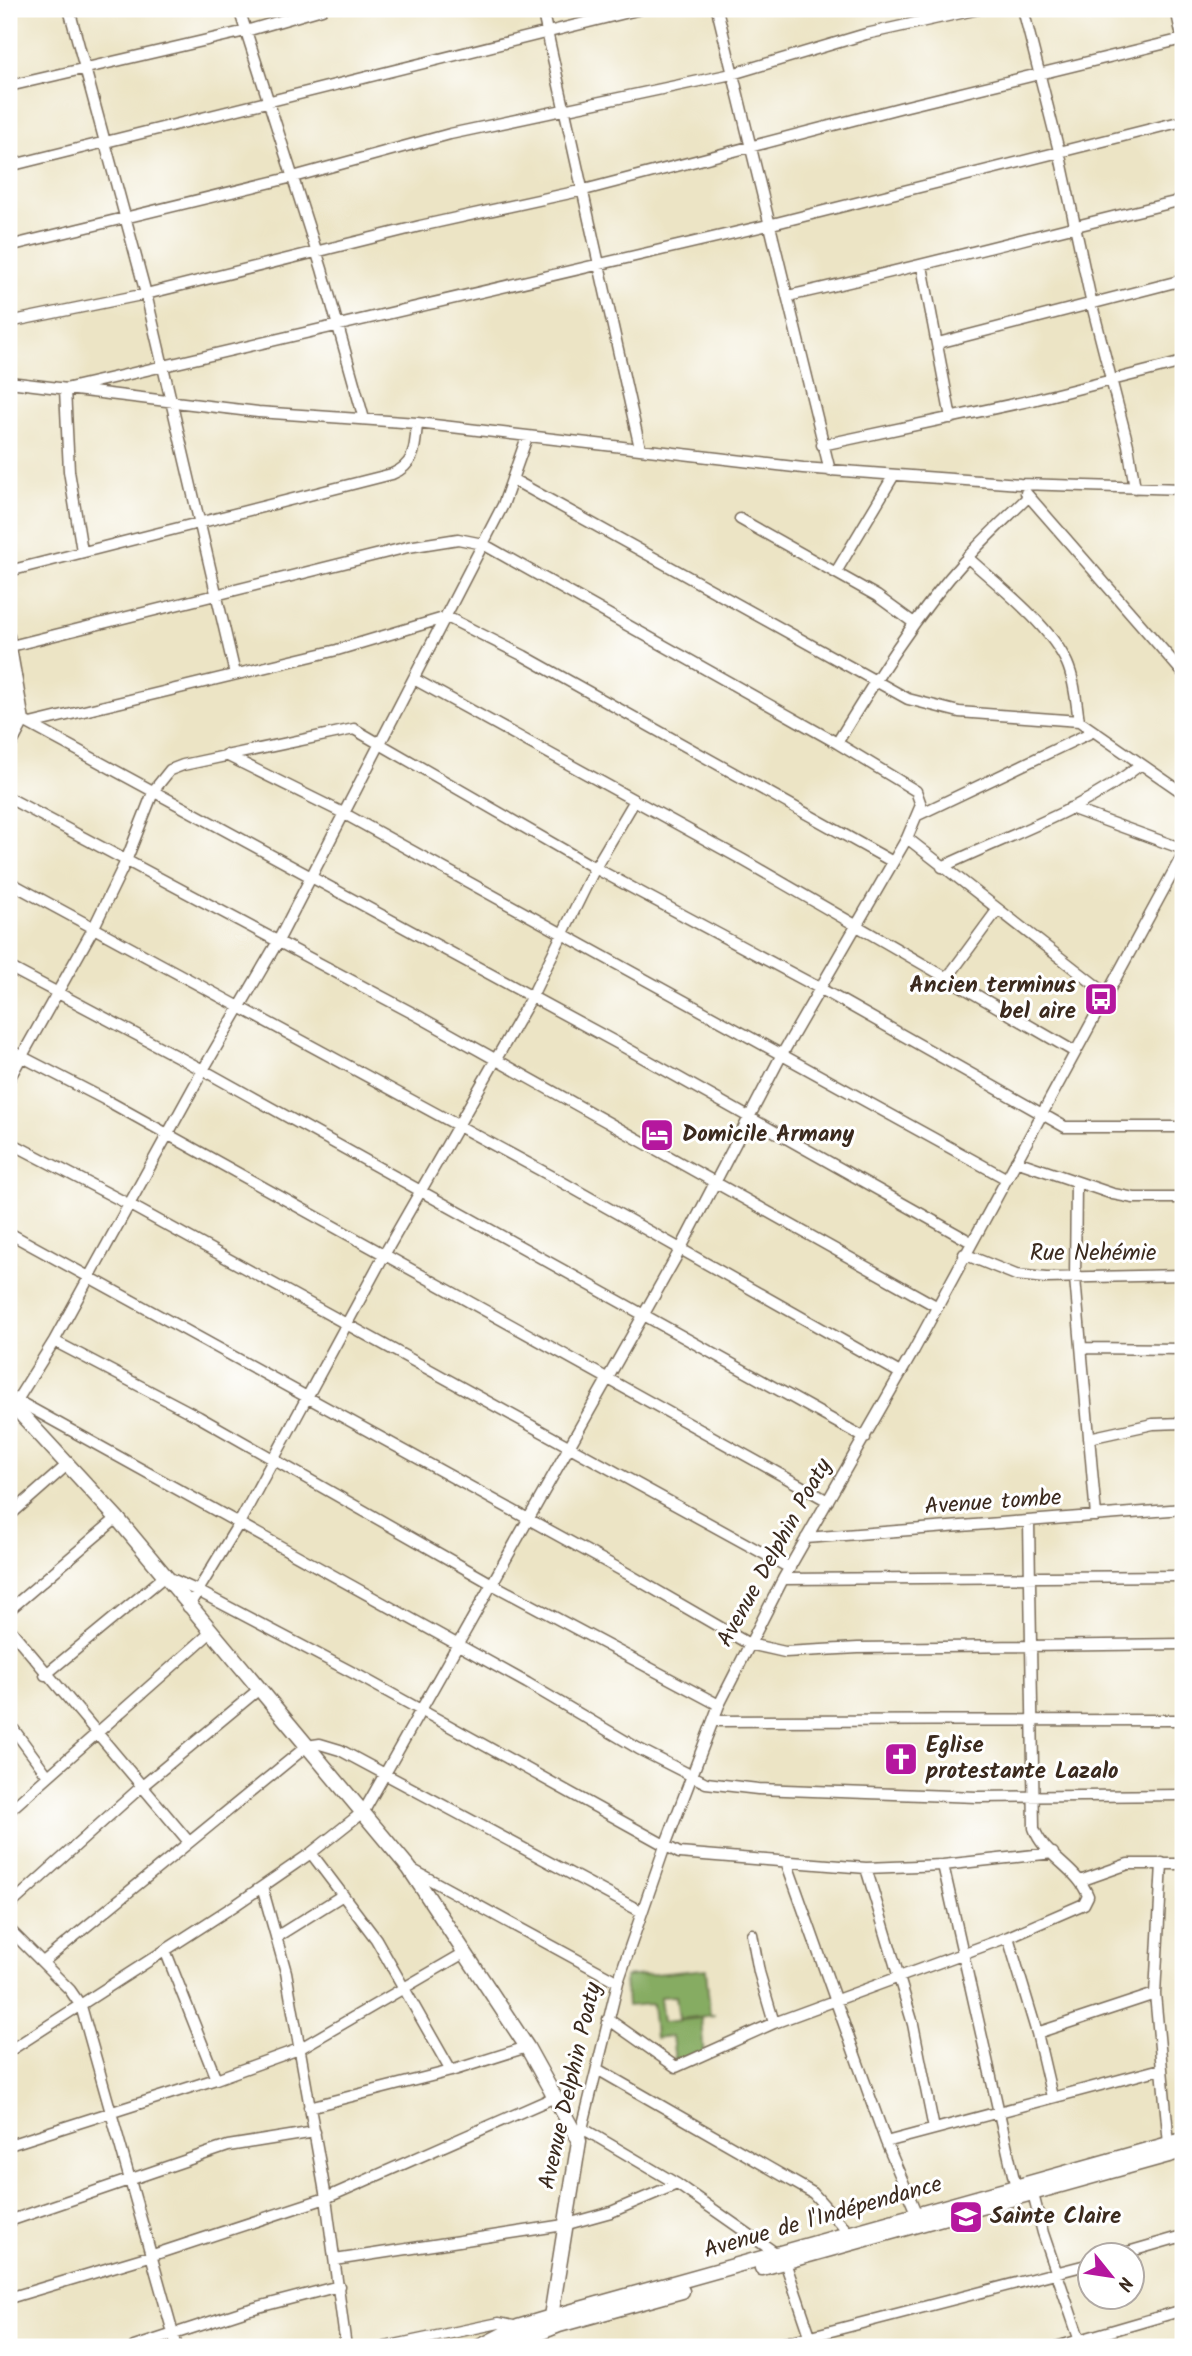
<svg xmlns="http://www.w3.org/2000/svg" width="1192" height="2356" viewBox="0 0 1192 2356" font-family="Kalam,sans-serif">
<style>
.forest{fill:#86ac62;stroke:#606b40;stroke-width:2}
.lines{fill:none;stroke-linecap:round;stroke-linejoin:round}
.minor-casing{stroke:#796b58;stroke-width:13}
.tertiary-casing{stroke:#796b58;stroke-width:17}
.minor{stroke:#fff;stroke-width:10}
.tertiary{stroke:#fff;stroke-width:14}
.labels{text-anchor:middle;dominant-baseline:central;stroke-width:6;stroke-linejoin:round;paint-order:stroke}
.poi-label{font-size:23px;font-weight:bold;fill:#3b2a1e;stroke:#fff;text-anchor:start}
.street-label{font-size:23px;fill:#3b2a1e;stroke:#fff}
</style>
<rect width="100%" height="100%" fill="#fff"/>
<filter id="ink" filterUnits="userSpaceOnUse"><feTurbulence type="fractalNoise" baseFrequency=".0143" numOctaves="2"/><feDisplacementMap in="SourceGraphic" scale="14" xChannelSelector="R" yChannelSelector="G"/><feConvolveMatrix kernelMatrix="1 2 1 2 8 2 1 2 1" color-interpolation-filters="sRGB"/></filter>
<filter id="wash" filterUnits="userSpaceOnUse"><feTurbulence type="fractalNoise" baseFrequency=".00686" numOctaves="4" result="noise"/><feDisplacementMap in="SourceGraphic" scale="28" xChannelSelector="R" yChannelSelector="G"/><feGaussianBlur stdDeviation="1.57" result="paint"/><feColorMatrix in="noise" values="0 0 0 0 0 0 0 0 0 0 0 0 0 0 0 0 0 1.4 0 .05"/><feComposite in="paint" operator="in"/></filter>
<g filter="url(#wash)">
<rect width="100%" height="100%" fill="#ece4c5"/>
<path class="forest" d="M706,1969L710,2015H715L679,2019L676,1996L660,1997L663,2022L701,2018L704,2058L675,2061L672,2036L655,2038L652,2004L627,2006L625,1977Z"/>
</g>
<g filter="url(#ink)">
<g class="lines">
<g class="minor-casing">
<path id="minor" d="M69,9L146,294L235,674
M239,9L322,269L364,419
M542,9L640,448
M717,9L830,471
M1023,9L1059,151L1092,305L1128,445L1135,488
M1176,9L1183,42
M9,86L246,31L322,9
M9,166L641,9
M9,246L293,177L450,134L732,74L866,34L979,9
M922,266L951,418
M788,296C920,267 1051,231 1183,200
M9,322L146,294L420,226L584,190L903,107L1183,39
M938,343L1183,280
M9,382L258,412L417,423L803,468L1020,484L1183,489
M822,445L1033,400L1183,362
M512,479L908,699L959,712L1079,721L1183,793
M1026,493L1183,673
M740,519L877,596L914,623
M82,551L69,471L65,389L772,224L1183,121
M967,557C999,586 1049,624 1067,663C1075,681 1076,702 1079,721
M9,571L392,474C416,464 415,447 417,423
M836,572L894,475
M9,636L24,721L9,749
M414,679L743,860L1075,1052
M9,713L617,1043L971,1242
M30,724L337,650L447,617L524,656L893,862
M837,743C876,679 916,614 967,558C986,536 1008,517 1028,497
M226,755L343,813L1007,1179
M9,798L418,1016L936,1306
M1070,808L1183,849
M918,815L1092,732
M907,838L1108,995
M942,867C1009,835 1083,811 1141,764
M9,882L553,1177L900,1373
M9,967L203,1070L865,1438
M948,977L998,909
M9,1050L106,1100L828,1501
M9,1079L93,929L126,861L154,790L170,770L183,765L354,729L595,868L821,989L1065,1127H1183
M9,1142L130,1205L790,1568
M1016,1161L1113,1194L1134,1198H1183
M1076,1182L1075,1278L1096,1516
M9,1233L621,1570L749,1644L785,1652L858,1648L1183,1644
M964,1254L1016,1275L1046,1278L1183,1275
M54,1341L199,1417L494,1585L719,1705
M1082,1348L1183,1349
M18,1401L527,1683L639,1749L706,1783L758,1789L977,1797L1183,1795
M9,1413L54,1341L203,1070L277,943L503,505L527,437
M1089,1438L1153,1424L1183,1423
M9,1516L67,1465
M806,1538L1183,1509
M783,1579L1183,1576
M188,1607L238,1525L384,1255L531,998L595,868L634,802
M9,1610L117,1518
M9,1628L189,1842
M45,1675L165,1576L198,1591L361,1677L679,1853L866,1868L943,1865L1053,1853
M713,1721L1183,1720
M9,1723L48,1776
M9,1811L210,1633
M311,1853L376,1939L451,2071
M1162,1863L1155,1994L1169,2144
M787,1864L886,2142L917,2215
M943,1865L1016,2188
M409,1868L618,1982
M866,1868L913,2024L934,2129
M1080,1881L1128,1864H1183
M262,1887L286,1972L326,2198L346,2347
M9,1906L141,1787L258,1690
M9,1929L70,1990L81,2006L177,2347
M752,1934L759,1972L774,2023
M276,1937L343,1895
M1008,1937L1037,2033L1052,2097
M165,1950L216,2079
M43,1962L307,1746L320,1744L340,1750L642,1912
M608,2019L676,2067L774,2023L1008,1937L1084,1904L1088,1896C1078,1868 1043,1856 1034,1828L1029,1522
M1037,2033L1155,1994
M9,2051L237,1904L311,1853L364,1811L680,1250L781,1056L907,838L921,805L916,791L837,743L483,544L458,539L408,547L11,646
M597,2069L813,2193L848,2232
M309,2107L451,2071L527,2047
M582,2128L677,2184L777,2254
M579,2141L618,1982L665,1846L719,1705L783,1579L914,1350L1183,854
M886,2142L1161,2069
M9,2145L216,2079L299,2049L464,1953
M1033,2194L1043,2233L1082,2347
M9,2221L228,2146L315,2132
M1121,2254L1183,2236
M335,2260L564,2225L611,2212L677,2184
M785,2262L814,2347
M9,2298L153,2255L326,2198L555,2097
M134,2347L247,2310L339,2286
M385,2347L499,2323L518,2327L530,2347
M769,2347L1090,2264
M1056,2347L1183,2310"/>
</g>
<g class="tertiary-casing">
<path id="tertiary" d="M9,1401L117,1518L409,1868L527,2047L579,2141L549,2329
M762,2268L1183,2151
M479,2347L518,2327L548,2318L1183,2140
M504,2347L559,2325L682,2291"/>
</g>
<use href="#minor" class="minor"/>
<use href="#tertiary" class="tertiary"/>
</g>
</g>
<defs>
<g id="bus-square" transform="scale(1.75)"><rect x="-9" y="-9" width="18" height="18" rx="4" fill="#b5179e" stroke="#fff"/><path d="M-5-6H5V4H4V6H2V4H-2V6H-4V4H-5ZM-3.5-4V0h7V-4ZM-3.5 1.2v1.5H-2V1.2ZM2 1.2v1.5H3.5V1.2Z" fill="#fff"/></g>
<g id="hotel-square" transform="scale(1.75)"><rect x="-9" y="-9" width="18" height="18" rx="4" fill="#b5179e" stroke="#fff"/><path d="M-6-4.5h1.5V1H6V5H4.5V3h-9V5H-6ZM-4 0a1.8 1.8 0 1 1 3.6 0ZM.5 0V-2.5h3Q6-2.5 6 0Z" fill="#fff"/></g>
<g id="church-square" transform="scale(1.75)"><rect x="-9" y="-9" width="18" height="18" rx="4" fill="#b5179e" stroke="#fff"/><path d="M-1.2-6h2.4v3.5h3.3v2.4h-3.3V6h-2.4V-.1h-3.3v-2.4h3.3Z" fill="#fff"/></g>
<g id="school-square" transform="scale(1.75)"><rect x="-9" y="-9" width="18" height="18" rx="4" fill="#b5179e" stroke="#fff"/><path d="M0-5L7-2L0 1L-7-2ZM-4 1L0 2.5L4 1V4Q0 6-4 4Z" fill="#fff"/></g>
</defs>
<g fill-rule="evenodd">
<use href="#bus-square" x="1101" y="999"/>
<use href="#hotel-square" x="657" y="1135"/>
<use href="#church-square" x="901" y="1759"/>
<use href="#school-square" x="966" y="2217"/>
</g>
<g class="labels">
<g class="poi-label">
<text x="1076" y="986" text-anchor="end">Ancien terminus<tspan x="1076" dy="26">bel aire</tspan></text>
<text x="682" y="1135">Domicile Armany</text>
<text x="926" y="1746">Eglise<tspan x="926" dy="26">protestante Lazalo</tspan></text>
<text x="990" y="2217">Sainte Claire</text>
</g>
<g class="street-label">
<text x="1093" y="1254">Rue Nehémie</text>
<text transform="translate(993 1503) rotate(-4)">Avenue tombe</text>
<text transform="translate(775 1553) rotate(-61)">Avenue Delphin Poaty</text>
<text transform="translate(571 2086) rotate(-77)">Avenue Delphin Poaty</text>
<text transform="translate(823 2218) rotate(-16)">Avenue de l'Indépendance</text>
</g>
</g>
<rect width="1192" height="2356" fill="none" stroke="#fff" stroke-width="35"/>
<g transform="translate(1111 2276) rotate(120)"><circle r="33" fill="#ffffff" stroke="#b1aaa5" stroke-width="2"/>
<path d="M0-5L12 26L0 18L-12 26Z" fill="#b5179e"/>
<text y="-10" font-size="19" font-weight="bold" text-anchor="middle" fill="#3b2a1e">N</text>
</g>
</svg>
